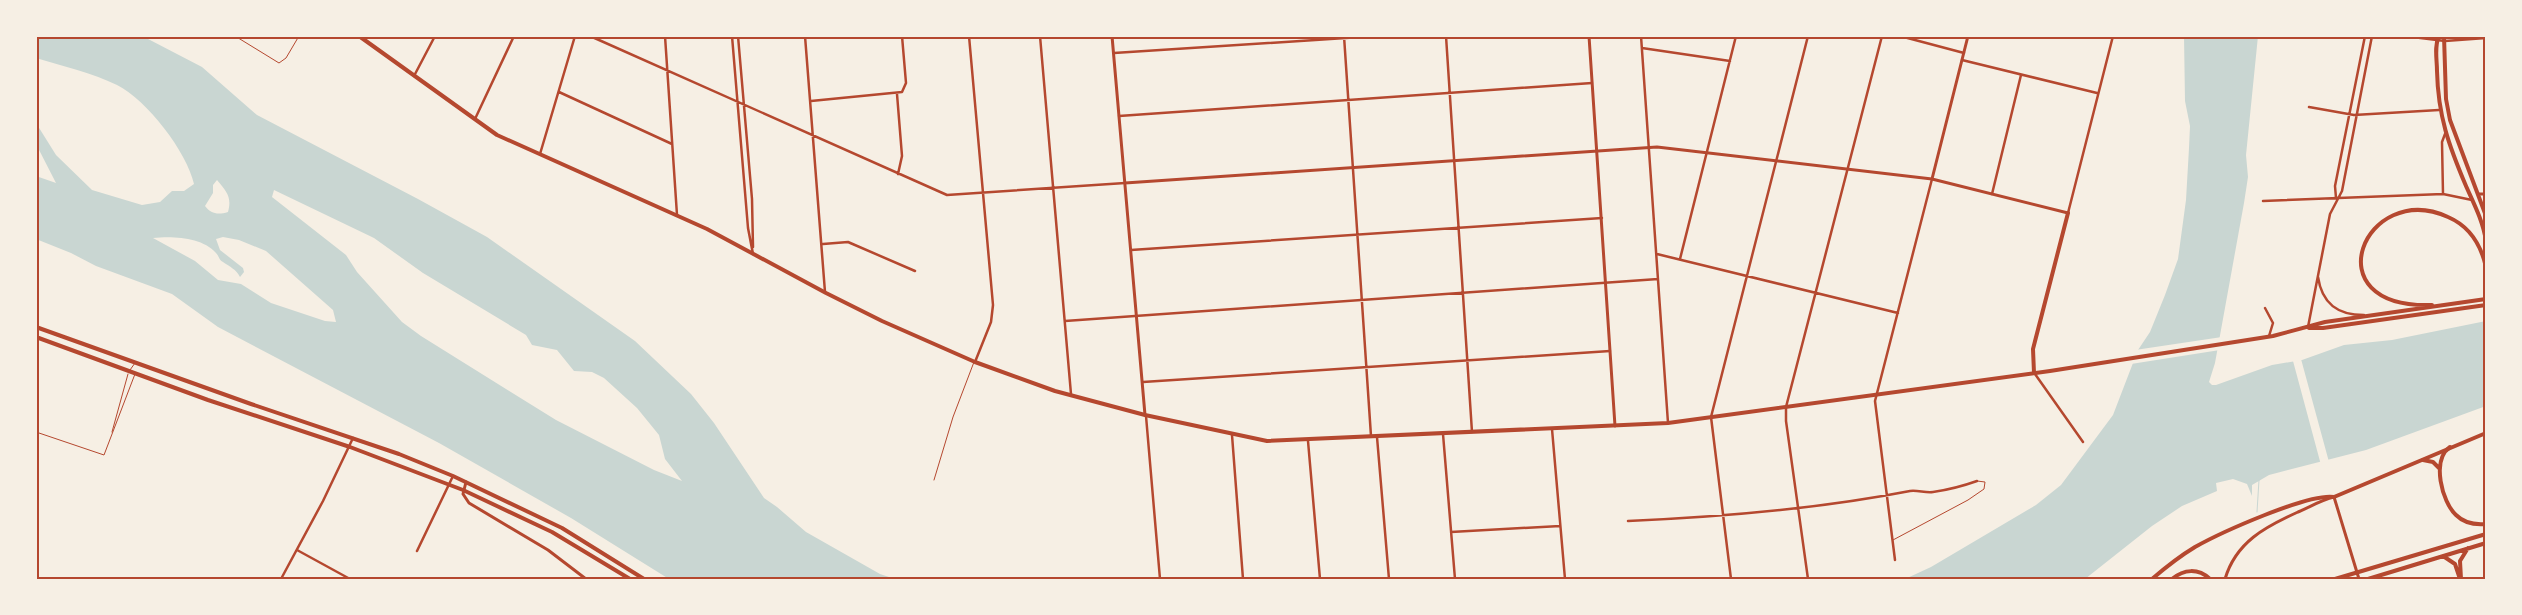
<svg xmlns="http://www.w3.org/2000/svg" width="2522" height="615" viewBox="0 0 2522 615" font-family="'PT Sans',sans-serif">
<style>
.water{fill:#c9d6d2;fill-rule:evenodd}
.pier{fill:#f6efe4}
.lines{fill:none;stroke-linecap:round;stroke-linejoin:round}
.stream{stroke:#c9d6d2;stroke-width:1}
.service{stroke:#b5482f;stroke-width:1}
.minor{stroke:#b5482f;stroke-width:2.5}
.tertiary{stroke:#b5482f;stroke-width:3}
.secondary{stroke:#b5482f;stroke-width:4}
.primary{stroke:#b5482f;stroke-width:4}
.neatline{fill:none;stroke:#b5482f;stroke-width:2}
</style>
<rect width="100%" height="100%" fill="#f6efe4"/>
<path class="water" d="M36,36H142L150,40L202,67L257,115L418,199L487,237L635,341L691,394L714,423L764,498L777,507L806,532L880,574L895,579H669L571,518L439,443L218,327L172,294L96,266L71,253L36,239V176L56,183L36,144V123L56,155L92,190L142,205L160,202L172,191H184L194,184C187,152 147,100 117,85C92,73 63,66 36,58ZM217,180C227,192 232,197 228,212C218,215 211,214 205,206L213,193V185ZM274,190L374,238L423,273L526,335L532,345L557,350L574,371L592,372L604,378L637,408L659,435L665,459L682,481L654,470L556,420L421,336L402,322L357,272L346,255L272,197ZM223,237L239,240L266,251L333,310L336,322L325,321L271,303L241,284L218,280L195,261L153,238C173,236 202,237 216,253C219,256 219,260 223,262C230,267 236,269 240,277L244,272L243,268L220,250L216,239Z
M2184,36H2258L2246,155L2248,177L2244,203L2215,363L2209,382L2212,385H2216L2272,365L2302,360L2344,345L2392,340L2486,321V406L2366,450L2269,475L2252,485V496L2247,484L2233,479L2216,483L2217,491L2182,506L2152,526L2085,579H1905L1931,567L2036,505L2061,485L2113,415L2138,350L2150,332L2165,295L2178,259L2186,200L2189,148L2190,126L2185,101Z"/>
<path class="pier" d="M2222,337L2220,350L2131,364L2135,350Z
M2301,359L2329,462L2321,465L2293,361Z"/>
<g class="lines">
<path class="stream" d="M2257,512L2259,480"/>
<path class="service" d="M235,36L279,63L286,58L299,36
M130,370L135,363
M36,432L104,455L135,374
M112,432L128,374
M934,480L953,417L974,362
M1893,540L1968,500L1984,489L1985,482L1977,481"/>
<path class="minor" d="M590,36L947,195L1125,183
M665,36L677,215
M732,36L748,228L753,254
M738,36L752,199L753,247
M805,36L825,292
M969,36L993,305L991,322L975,362
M1040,36L1071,394
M1344,36L1371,436
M1446,36L1472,432
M1641,36L1668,423
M1900,36L1964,53
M2404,36L2445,41L2486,38
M1642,48L1730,61
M1114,53L1376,36
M1962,60L2097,93
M414,76L435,36
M559,92L672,144
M897,94L902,156L898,174
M811,101L902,92L906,83L902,36
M2309,107L2354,115L2439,110
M1119,116L1592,83
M475,119L514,36
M540,154L575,36
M1992,194L2021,75
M2443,194L2442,142L2445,134
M2336,198L2335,186L2365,36
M2263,201L2443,194L2472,200
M2068,213L2113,36
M823,244L848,242L915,271
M1131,250L1602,218
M1657,254L1898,313
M1680,259L1736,36
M2318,277C2322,304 2338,315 2364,315
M2265,308L2273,323L2269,336
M1065,321L1658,279
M2308,327L2330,214L2342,191L2372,36
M2035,374L2083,442
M1143,382L1610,351
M1146,416L1160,579
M1552,429L1565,579
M1443,434L1455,579
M1232,435L1243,579
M1377,437L1389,579
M1308,441L1320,579
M1628,521C1722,517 1818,509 1910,491C1918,490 1925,493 1933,492C1947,490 1963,486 1977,481
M1451,532L1560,526
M297,550L350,579
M417,551L453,476
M1895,560L1875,401L1932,179
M281,579L323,501L353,438
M1731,579L1711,417L1808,36
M1808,579L1786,421V407L1882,36"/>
<path class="tertiary" d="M1112,36L1145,415
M1589,36L1615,426
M1932,179L1968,36
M1125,183L1657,147L1932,179L2068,213
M2478,194H2486
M466,482L463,494L469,503L548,550L586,579
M2225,579C2236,542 2265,527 2298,512C2310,507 2321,500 2334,497L2359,579"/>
<path class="secondary" d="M2034,373L2033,349L2068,213
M2334,497L2486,433"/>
<path class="primary" d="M359,36L497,135L707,229L826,293L882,321L975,362L1055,391L1145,415L1267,441L1668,423L2050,371L2273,336L2325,322L2486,299
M2439,36C2434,46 2437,60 2437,71C2438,116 2449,146 2466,186C2474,204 2483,221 2486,241
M2444,36L2446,99L2450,120L2486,216
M2432,305C2310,309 2365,179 2448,217C2469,226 2481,245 2486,267
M36,327L251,404L399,454L453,476L562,528L644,579
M2309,328H2323L2486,305
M36,337L208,400L350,447L463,490L552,532L630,579
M2450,447C2431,460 2442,502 2456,515C2464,523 2475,525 2486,524
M2423,460L2433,462L2439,468
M2443,556L2455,564L2459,576
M2152,579C2166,567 2180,556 2195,547C2220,533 2308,493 2334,497
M2172,579C2184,569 2198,568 2210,579
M2335,579L2486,534
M2368,579L2486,543
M2461,579L2460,561L2468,548"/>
</g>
<rect width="2522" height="615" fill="none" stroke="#f6efe4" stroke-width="75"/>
<rect x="38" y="38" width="2446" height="540" class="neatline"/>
</svg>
